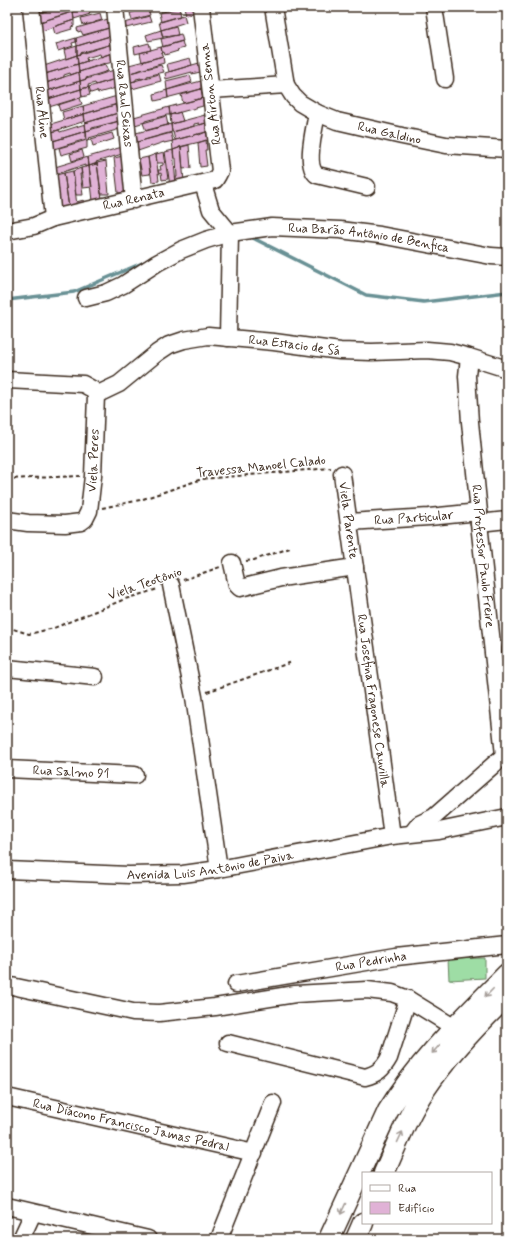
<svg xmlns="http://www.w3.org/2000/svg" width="514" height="1246" viewBox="0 0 514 1246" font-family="Mynerve,sans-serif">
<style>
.green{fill:#9edda5;stroke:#6c8462}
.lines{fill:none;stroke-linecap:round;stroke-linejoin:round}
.stream{stroke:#699195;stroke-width:3.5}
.building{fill:#e0b2d6;stroke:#3b2a1e}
.minor-casing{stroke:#3b2a1e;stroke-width:19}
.major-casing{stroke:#3b2a1e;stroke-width:23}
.path{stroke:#3b2a1e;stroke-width:2;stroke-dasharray:4 3;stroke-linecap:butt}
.minor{stroke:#fff;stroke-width:16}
.major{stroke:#fff;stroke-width:20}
.oneway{stroke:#a79f9a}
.labels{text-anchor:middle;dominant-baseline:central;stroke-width:3;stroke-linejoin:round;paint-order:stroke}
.street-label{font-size:13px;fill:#3b2a1e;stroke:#fff}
</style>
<rect width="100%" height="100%" fill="#fff"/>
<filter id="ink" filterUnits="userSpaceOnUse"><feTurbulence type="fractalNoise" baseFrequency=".025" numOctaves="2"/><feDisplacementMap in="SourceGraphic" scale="8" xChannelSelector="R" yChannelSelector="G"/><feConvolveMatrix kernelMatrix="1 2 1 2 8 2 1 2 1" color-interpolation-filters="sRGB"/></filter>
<g filter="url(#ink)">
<path class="green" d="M485,958V978L449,980L448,959Z"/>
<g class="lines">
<path class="stream" d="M249,236L366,295L424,302L507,292
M7,300L74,292L147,261"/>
</g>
<path class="building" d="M38,7H56L57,8L39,13Z
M61,7H73L74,11L40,22L39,13Z
M73,7H90L74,11Z
M88,7L90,14L74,19L73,12Z
M131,7H146L132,11Z
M158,7H176L161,11V10H159Z
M184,7H192L193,13L186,15Z
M148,8L150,15L132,20L130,13Z
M179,8L181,16L161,22L159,13Z
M73,12L74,20L42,31L40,22Z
M100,13L102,20L95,22V23L83,25L81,18Z
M184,15L186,22L161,30L159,22Z
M149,16L151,22L126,28L125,23Z
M108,19L109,28L83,35L81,31L78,32L77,28Z
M74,20V26L71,27L72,29L55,34L53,27Z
M176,26L178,35L163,37L161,30Z
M109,28L110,36L77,46L76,38Z
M161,30L163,38L148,41L146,35Z
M181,34L183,41L163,47L161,39Z
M110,36L112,44L80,53L81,54L77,55V46Z
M76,38V42L72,43L73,46L58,51L56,44Z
M182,41L184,48L177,50L178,51L165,55L164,52L162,53L161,47Z
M149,43L151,50L135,54L134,47Z
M112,44V53L101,57L100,54L86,58L87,61L78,64L77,55Z
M77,46V55L66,59L64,50Z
M161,47L163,56L142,62L140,53Z
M112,53L113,62L105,64V63L79,72L78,64Z
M77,55L78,64L45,74L44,66Z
M163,56L164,63L130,73L129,65Z
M190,58L192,65L169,72L167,64Z
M199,63L200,72L192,74V72L166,79L165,73Z
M78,64L79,72L71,75L70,73L64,75V77L46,83L45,74Z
M105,64L108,71L86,78L87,79L80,81L79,72Z
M161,65L164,72L147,76V78L141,79V78L136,79V81L131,82L130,73Z
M114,70L115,79L96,85L95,83L88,85L89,87L81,89L80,81Z
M79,72L80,81L47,91L46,83Z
M159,74L161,81L132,89L131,82Z
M190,75L192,82L167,90L166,81Z
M115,79L116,88L98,93L97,91L91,93L89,87Z
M80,81L81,89L48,99L47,91L52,89L53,91L55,89Z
M201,81V89L170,97L168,98L167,90Z
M88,87L90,95L82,97L81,89Z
M81,89L82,97L49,107L48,99Z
M201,89L203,98L183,103L181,95Z
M167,90L168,98L155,101L154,94Z
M117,96V104L84,114L83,106Z
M80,98L82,104L60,111L58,105Z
M203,98V106L170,115L169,107Z
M115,105L118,113L85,123L84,114Z
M83,106L84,114L64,120L62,112Z
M169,107L170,115H167L145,121V122L135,125L134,117Z
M180,112L183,121L171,124L170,115Z
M118,113L119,121L92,128V129L86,131L85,123Z
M84,114L85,121L52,132L51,124Z
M205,115L206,123L200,125L199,123L194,124V126L172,132L171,124Z
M166,116L168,125L146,131L143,123Z
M119,121L120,129L89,138L90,139L87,140L86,131Z
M206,123V132L175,140L173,132Z
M85,124L86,131L53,141L52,132L59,130L60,132Z
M171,124L172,132L137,142L136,133Z
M86,131V139L54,149L53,141Z
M206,132L208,140L179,147V148L173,150L172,141L198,134L199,135Z
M112,133L114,139L93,146L91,139Z
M171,133L173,141L164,143V142L138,151L137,142Z
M87,140V148L61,155L59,148Z
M206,140L207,150H205L207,166L200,167L198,143Z
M189,145L191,168L183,169L181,147Z
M122,147V154L96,162L97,164L89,166L88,157Z
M181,147L184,182L176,185V177H177L176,158H174L173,150Z
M82,150L84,157L72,161L70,154Z
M173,150L176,185L170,186L165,152Z
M164,152L168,179L162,180L161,173L159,174L158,170H161L160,166L163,165V163H157L156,154Z
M156,154L159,181L152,182L148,157Z
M123,156L127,192L118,193L114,158Z
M88,157L89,166L85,167V165L56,174L55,167Z
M148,157L150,174L142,175L139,159Z
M106,161L109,194H101L97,163Z
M97,163L102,199L93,201L89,166Z
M89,166L92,187L83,188L81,168Z
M81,168L82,174H80L83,195H76L73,171Z
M73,171L77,206L69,208L64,173Z
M64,173L69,208L60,210L56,175Z
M84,200L85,203L77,206L76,202Z"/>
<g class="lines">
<g class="minor-casing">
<g id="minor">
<path id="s1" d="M31,7L53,218"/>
<path id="s2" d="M115,7L134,200"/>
<path id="s3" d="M273,7L286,85L293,96L300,103L317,113L337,121L402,136L446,145L507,149"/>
<path d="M434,7L445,79"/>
<path d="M211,90L286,85"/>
<path d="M317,113C315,127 304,166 317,175L367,187"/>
<path d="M203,184L211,210L230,233L228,338"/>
<path id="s4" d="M7,231L34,226L53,218L215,180L218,175L220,171L201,7"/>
<path id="s5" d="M86,298L106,293L123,285L157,263L181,250L206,240L230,233L272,227L340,230L380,235L491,256L507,257"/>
<path id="s6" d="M469,357L467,376L470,422L479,512V523L504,755"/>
<path d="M7,380L83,384L92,389L96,395"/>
<path id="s7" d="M96,395L119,384L157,353L169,345L184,340L208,336L274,342L340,351L372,352L427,350L450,352L469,357L507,369"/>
<path id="s8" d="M342,474L392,836"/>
<path id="s9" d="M7,520L28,523L65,524L81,522L85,519L89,511L93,476L96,395"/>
<path id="s10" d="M349,522L429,517L479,512"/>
<path d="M479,523L507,520"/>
<path d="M232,563L237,585L240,588L281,578L355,567"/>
<path d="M171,585L194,697L219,869"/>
<path d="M7,668L95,677"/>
<path id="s11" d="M7,769L135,775"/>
<path d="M412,833L419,824L434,817L507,753"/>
<path id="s12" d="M7,870L129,875L183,874L219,869L392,836L439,831L507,817"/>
<path id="s13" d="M236,984L396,957L507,945"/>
<path d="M7,985L133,1012L159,1013L215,1007L295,994L367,990L392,993L408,999L455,1028"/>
<path d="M228,1043L365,1077C377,1074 383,1069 389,1058L408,999"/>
<path id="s14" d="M7,1097L254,1153"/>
<path d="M7,1206L148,1239"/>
<path d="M21,1239L33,1213"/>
<path d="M219,1239L273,1103"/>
</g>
</g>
<g class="major-casing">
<path id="major" d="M384,1173C397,1144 408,1114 426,1088C449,1054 478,1024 507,996
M329,1239L388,1111C420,1059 465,1017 507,974
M356,1239L363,1223"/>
</g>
<path class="path" d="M7,479L80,476
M102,508L140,500L202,479L331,468
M246,561L254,560L290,548
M183,580L220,567
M7,627L29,634L54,628L125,599L158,589
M207,692L292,662"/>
<use href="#minor" class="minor"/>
<use href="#major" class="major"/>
</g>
<defs><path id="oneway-shaft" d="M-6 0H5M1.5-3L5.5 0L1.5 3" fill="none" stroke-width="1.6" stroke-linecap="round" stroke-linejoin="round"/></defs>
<g class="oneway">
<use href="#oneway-shaft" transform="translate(489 993) rotate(134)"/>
<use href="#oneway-shaft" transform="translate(436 1049) rotate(132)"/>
<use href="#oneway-shaft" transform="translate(400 1137) rotate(-65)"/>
<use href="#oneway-shaft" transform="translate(343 1209) rotate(115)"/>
</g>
</g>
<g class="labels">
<g class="street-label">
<text transform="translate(211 94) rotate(-97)">Rua Aírton Senna</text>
<text stroke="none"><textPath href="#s2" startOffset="97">Rua Raul Seixas</textPath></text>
<text stroke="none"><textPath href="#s1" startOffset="106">Rua Aline</textPath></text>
<text stroke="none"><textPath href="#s3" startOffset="197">Rua Galdino</textPath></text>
<text stroke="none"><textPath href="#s4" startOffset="131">Rua Renata</textPath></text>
<text stroke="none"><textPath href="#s5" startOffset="299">Rua Barão Antônio de Benfica</textPath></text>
<text stroke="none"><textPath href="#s7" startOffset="216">Rua Estacio de Sá</textPath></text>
<text stroke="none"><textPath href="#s9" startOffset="139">Viela Peres</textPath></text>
<text transform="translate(261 467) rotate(-6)">Travessa Manoel Calado</text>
<text stroke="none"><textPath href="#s10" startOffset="65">Rua Particular</textPath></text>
<text stroke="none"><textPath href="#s8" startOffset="47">Viela Parente</textPath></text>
<text stroke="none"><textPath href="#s6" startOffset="200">Rua Professor Paulo Freire</textPath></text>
<text transform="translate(145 584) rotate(-19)">Viela Teotônio</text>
<text stroke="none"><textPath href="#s8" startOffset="229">Rua Josefina Fragonese Cauvilla</textPath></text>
<text stroke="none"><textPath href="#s11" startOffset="64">Rua Salmo 91</textPath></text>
<text stroke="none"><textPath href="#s12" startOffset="204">Avenida Luis Antônio de Paiva</textPath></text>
<text stroke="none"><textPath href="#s13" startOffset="137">Rua Pedrinha</textPath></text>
<text stroke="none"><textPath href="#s14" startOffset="127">Rua Diácono Francisco Jamas Pedral</textPath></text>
</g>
</g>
<rect width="514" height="1246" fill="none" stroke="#fff" stroke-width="24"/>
<rect x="12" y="12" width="490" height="1222" fill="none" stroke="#3b2a1e" stroke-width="1.5" filter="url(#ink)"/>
<rect x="362" y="1172" width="130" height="52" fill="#ffffff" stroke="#b1aaa5"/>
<rect x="370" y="1185" width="20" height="6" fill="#ffffff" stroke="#b1aaa5"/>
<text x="398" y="1192" font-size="12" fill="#3b2a1e">Rua</text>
<rect x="370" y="1202" width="20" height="12" fill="#e0b2d6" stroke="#b1aaa5"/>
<text x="398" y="1212" font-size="12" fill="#3b2a1e">Edifício</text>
</svg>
